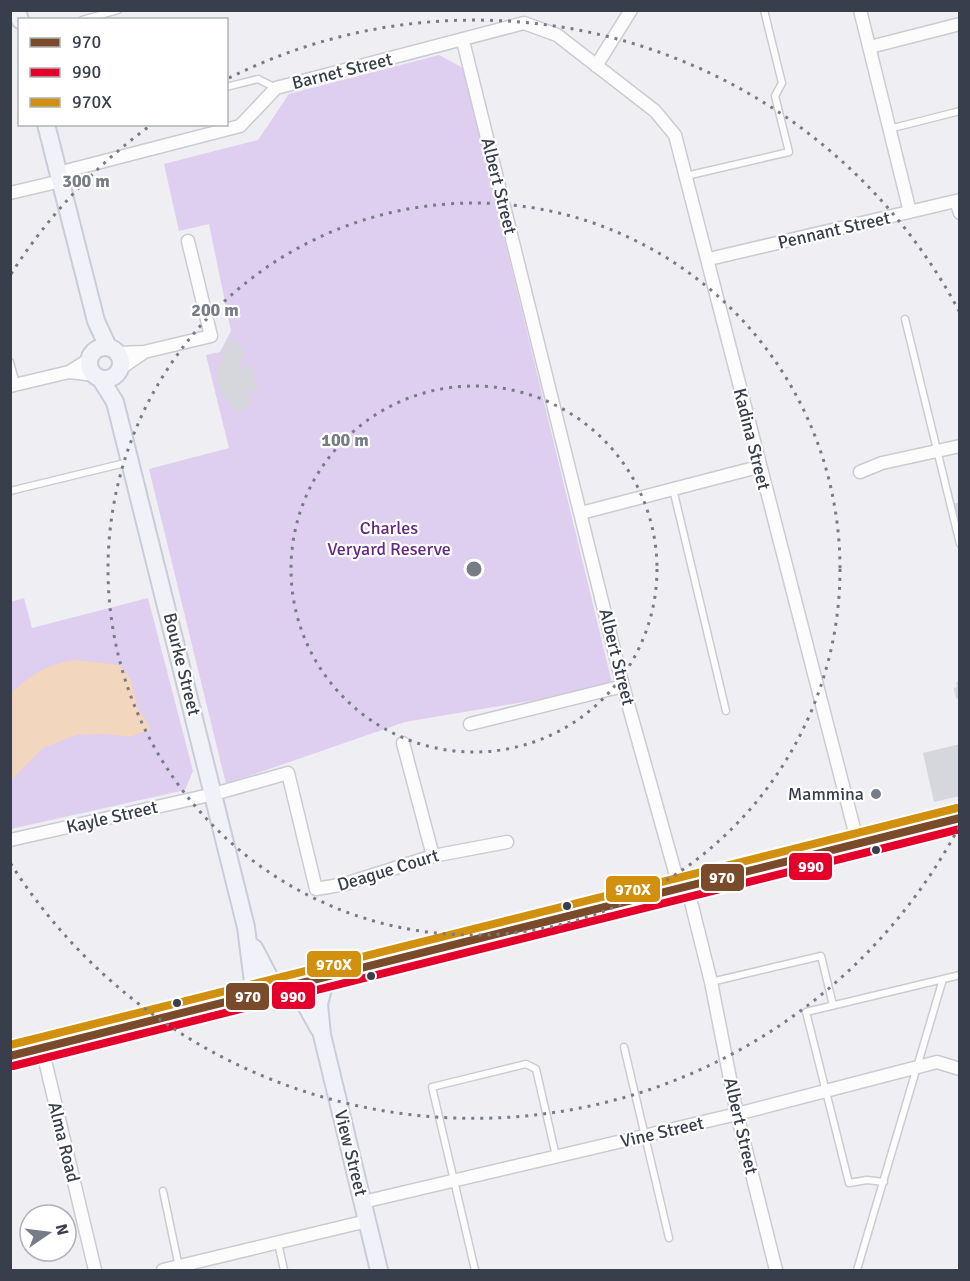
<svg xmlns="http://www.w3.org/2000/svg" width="970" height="1281" viewBox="0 0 970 1281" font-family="Signika,sans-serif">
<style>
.green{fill:#deceef}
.water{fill:#f2d6bd}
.building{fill:#d6d7dd}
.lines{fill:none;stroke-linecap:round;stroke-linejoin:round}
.lane-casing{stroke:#cbccd1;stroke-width:9}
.street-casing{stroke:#cbccd1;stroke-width:15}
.secondary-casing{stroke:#cacdd9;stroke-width:20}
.highway-casing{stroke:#a8b2cc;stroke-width:26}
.lane{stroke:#fcfcfd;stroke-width:6}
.street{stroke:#fcfcfd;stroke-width:12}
.secondary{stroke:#f1f2f7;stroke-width:16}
.highway{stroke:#dbe0ed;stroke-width:22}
.bus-1-casing{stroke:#fff;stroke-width:12}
.bus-2-casing{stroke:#fff;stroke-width:12}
.bus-3-casing{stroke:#fff;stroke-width:12}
.bus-1{stroke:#7a4b2a;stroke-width:8}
.bus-2{stroke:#e4002b;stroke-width:8}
.bus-3{stroke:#d1910f;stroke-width:8}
.ring{fill:none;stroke:#787c86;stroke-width:3;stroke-dasharray:3 6}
.poi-dot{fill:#787c86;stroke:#fff;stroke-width:2}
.bus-dot{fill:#383e4b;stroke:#fff;stroke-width:2}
.labels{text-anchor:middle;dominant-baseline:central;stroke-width:4.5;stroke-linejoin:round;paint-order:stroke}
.street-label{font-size:18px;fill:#383e4b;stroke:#fff}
.park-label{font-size:18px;fill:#662781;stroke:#fff}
.poi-label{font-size:18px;fill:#383e4b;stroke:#fff;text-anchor:end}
.centre{fill:#787c86;stroke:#fff;stroke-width:3}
.ring-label{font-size:18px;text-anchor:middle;font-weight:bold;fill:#787c86;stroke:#fff;stroke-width:4.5;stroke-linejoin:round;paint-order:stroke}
.line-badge{stroke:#fff;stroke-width:2}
.badge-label{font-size:16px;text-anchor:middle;font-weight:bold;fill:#fff}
</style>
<rect width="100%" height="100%" fill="#eeeef3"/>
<path class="green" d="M439,55L463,68L613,687L405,722L226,784L149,469L229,448L206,355L220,352L231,331L209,224L179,231L164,164L258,140L289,94Z
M24,598L32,628L148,598L193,771L185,790L11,829V602Z"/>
<path class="water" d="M77,660L120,665L131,680L138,709L151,729L130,737L105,734L76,735L43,748L11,780V693C34,673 46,664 77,660Z"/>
<path class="building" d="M227,339L239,342L237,348L245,351L240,368L252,365L258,390L246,393L253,401L238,413L221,394L216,377Z
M960,502V523H959L954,504Z
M956,682H960V697L956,699L954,688L957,687Z
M960,744V796L934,802L923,753Z"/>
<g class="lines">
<g class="lane-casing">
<path id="lane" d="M82,20L118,10
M226,87L258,79L276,88
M889,129L960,111
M686,176L789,152L775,96L782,83L764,10
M905,319L960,544
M10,362L16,384
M673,489L726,711
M10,491L129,462
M711,982L821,956L833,1005
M624,1047L669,1238
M884,1182L867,1180L849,1183L806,1012L960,975
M163,1191L179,1267
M278,1243L284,1270
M475,1270L432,1087L526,1064L536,1069L556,1156
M857,1270L943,979"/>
</g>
<g class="street-casing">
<path id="street" d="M860,10L910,212
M463,41L623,686L675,872L691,902L711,982L737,1114L776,1270
M870,47L960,24
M596,66L631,10
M58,173L240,126L276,88L524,23L557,35L655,111L675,135L858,844
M10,193L61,181
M956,201L960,213
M709,259L960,200
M118,353L144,352L211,336L188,241
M121,368L143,353
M69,372L95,375
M10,386L69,372L90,359
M860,472L882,463L960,446
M581,513L758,467
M470,724L623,686
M403,743L433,856
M10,840L214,794L288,773L316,889L345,884L433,856L507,842
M42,1048L95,1270
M363,1202L737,1114L937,1062L960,1069
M163,1270L367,1221"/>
</g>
<g class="secondary-casing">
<path id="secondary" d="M17,10L20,20
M46,124L96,321L108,347
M89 363a16 16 0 1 1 32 0a16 16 0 1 1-32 0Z
M100,378L115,402L246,927L253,982L250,997
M254,948L276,990
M326,977L319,1004L322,1035L379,1270
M288,987L307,1007L319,1029"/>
</g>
<g class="highway-casing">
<path id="highway" d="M10,1056L960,818"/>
</g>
<use href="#lane" class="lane"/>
<use href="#street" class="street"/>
<use href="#secondary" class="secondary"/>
<use href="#highway" class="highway"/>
<g class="bus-1-casing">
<path id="bus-1" d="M10,1056L960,818"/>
</g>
<g class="bus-2-casing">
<path id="bus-2" d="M13,1066L960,829"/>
</g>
<g class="bus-3-casing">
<path id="bus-3" d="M10,1045L957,808"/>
</g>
<use href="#bus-1" class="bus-1"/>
<use href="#bus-2" class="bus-2"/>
<use href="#bus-3" class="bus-3"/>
</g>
<g class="ring">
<circle cx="474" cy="569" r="183"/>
<circle cx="474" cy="569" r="366"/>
<path d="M959 827A549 549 0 0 1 11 864M11 274A549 549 0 0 1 151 125M229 78A549 549 0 0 1 959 311"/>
</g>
<circle class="poi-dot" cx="876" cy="794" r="6"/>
<g class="bus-dot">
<circle cx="876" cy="850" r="5"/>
<circle cx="567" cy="906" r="5"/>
<circle cx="371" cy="976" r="5"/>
<circle cx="177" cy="1003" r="5"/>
</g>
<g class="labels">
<g class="street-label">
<text transform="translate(342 71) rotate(-14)">Barnet Street</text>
<text transform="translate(499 186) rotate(76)">Albert Street</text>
<text transform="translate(834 230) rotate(-13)">Pennant Street</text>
<text transform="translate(752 439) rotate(76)">Kadina Street</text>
<text transform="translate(617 657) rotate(76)">Albert Street</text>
<text transform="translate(182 664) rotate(76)">Bourke Street</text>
<text transform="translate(112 817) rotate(-13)">Kayle Street</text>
<text transform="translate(388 870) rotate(-17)">Deague Court</text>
<text transform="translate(741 1126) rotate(77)">Albert Street</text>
<text transform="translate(662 1132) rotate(-13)">Vine Street</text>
<text transform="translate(64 1142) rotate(76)">Alma Road</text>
<text transform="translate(351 1153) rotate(76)">View Street</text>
</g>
<g class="park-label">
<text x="389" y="528">Charles<tspan x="389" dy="21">Veryard Reserve</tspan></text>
</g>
<g class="poi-label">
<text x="864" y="794">Mammina</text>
</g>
</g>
<circle cx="474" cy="569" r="9" class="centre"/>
<g class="ring-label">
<text x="86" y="187">300 m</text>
<text x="215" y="316">200 m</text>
<text x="345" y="446">100 m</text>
</g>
<g class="line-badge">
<rect x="788" y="852" width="45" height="29" rx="6" fill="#e4002b"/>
<rect x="700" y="863" width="45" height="29" rx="6" fill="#7a4b2a"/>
<rect x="605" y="875" width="56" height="28" rx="6" fill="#d1910f"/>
<rect x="306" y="950" width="56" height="28" rx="6" fill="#d1910f"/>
<rect x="271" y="981" width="45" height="29" rx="6" fill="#e4002b"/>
<rect x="225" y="982" width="45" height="29" rx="6" fill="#7a4b2a"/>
</g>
<g class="badge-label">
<text x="811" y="872">990</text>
<text x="722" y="883">970</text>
<text x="633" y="895">970X</text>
<text x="334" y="970">970X</text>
<text x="293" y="1002">990</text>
<text x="248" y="1002">970</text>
</g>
<rect width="970" height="1281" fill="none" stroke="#383e4b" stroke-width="24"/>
<rect x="18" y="18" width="210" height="108" fill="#ffffff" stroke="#afb2b7" stroke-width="1.5"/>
<rect x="30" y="38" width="30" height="9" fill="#7a4b2a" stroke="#afb2b7" stroke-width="1.5"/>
<text x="72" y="48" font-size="18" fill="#383e4b">970</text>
<rect x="30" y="68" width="30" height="9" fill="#e4002b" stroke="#afb2b7" stroke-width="1.5"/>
<text x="72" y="78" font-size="18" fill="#383e4b">990</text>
<rect x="30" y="98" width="30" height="9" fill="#d1910f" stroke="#afb2b7" stroke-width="1.5"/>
<text x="72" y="108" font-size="18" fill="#383e4b">970X</text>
<g transform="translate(48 1233) rotate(76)"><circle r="28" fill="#ffffff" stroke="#afb2b7" stroke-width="1.5"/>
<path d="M0-4.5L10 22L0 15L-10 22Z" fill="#787c86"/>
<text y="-9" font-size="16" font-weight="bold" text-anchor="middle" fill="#383e4b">N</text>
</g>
</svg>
